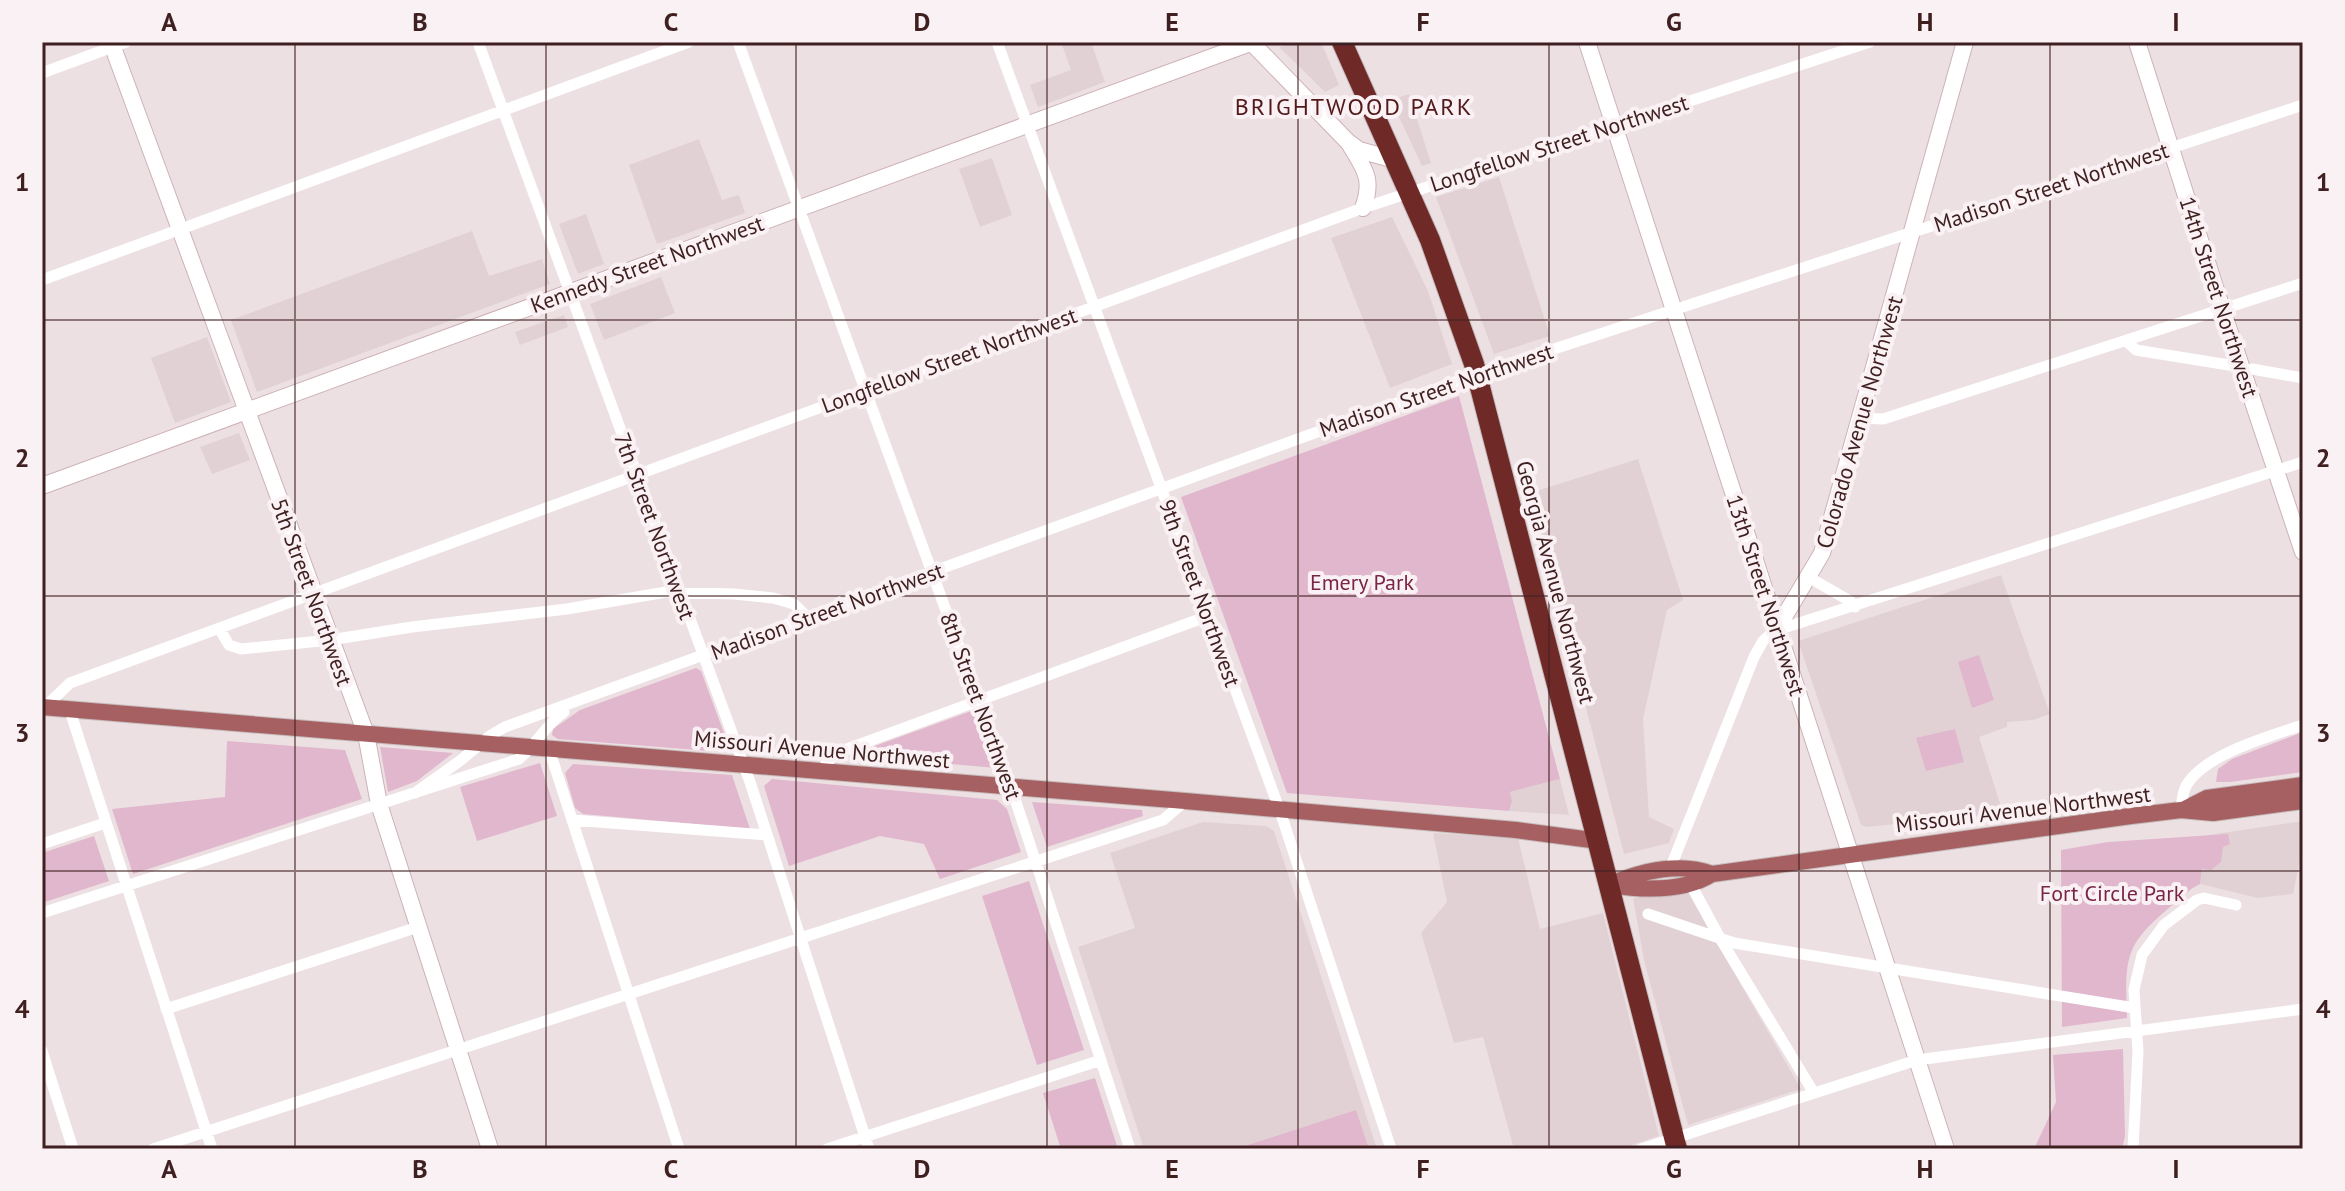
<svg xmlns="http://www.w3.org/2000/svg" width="2345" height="1191" viewBox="0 0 2345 1191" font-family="'PT Sans',sans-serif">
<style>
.built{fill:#e1d1d5}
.green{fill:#e0b7cc}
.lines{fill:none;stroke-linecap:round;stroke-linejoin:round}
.secondary-casing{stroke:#ceb2b6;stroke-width:18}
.primary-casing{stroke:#c5bcbc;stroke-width:18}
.highway-casing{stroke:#c5bcbc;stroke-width:22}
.street{stroke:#fff;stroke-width:11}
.secondary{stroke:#fff;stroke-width:16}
.primary{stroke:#a76062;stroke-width:16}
.highway{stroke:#6f2a28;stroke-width:20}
.grid{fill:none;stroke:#3f1f20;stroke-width:2;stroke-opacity:0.55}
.labels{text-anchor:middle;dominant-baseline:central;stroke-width:8;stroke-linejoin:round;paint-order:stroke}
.street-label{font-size:22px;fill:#3f1f20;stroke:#f9f1f3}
.park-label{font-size:22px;fill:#7a2546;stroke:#f9f1f3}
.neighbourhood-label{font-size:24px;letter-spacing:2px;fill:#53191a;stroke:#f9f1f3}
.neatline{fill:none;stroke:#3f1f20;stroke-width:3}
.grid-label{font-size:26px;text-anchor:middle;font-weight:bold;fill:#3f1f20}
</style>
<rect width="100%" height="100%" fill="#ede0e3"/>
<path class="built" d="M1061,42H1091L1105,82L1038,107L1030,85L1071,70Z
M1292,42H1321L1339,85L1325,92L1279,47Z
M1409,94L1431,163L1422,166L1391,100Z
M699,139L722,200L739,195L745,213L657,244L629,165Z
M992,158L1012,215L980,227L959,169Z
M1499,177L1550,336L1494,354L1436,197Z
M586,214L604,264L578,274L559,224Z
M1392,217L1428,291L1452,364L1390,388L1331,238Z
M472,231L489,276L542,259L550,284L257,392L231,320Z
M661,277L675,313L604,340L590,304Z
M564,315L568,327L520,345L515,332Z
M207,337L231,402L175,423L151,358Z
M239,433L250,460L212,474L200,447Z
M1638,459L1683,600L1667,610L1643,719L1649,817L1674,829L1669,843L1624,854L1530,493Z
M2001,575L2050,714L2033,720L2007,722V727L1979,737L2003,813L1867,827L1861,825L1798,641Z
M1560,779L1569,815L1509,811L1512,801L1510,792Z
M2303,821V846L2293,894L2258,898L2200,884L2208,835Z
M1203,822L1266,826L1274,831L1377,1149H1144L1078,947L1135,928L1110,853Z
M1433,833L1518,838L1540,929L1603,913L1659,1136L1619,1149H1514L1483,1037L1454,1043L1421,933L1447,902Z
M1687,891L1801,1089L1688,1125L1644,960L1633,898Z"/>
<path class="green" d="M1459,396L1560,779L1510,792L1512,801L1509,811L1287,793L1181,497Z
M1979,655L1994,700L1972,708L1958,662Z
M696,668L701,671L728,744L723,752L558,739L552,735L553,729L580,710Z
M974,710L996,768L850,755Z
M1955,729L1964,762L1926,771L1916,738Z
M2303,732V772L2230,782H2216L2218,769L2232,759Z
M227,741L345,750L362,799L133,874L112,809L225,797Z
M380,747L453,753L417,781L388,792Z
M540,763L557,816L477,841L460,787Z
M573,764L732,775L750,829L583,814L575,808L565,773Z
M772,779L997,800L1007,809L1021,852L940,879L924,844L880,836L789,866L764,786Z
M1032,802L1142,810L1143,816L1047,847Z
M2228,834L2230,844L2223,847L2221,862L2211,870L2202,869L2200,884L2191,889C2173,906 2144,925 2133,948C2123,969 2127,996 2127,1018L2062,1027L2061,850L2108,842Z
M94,836L109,881L42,903V853Z
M1029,881L1084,1050L1037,1065L982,896Z
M2123,1049L2125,1136L2122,1149H2034L2056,1102L2053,1055Z
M1095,1078L1118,1149H1061L1043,1093Z
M1356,1110L1369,1149H1236Z"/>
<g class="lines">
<g class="secondary-casing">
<path id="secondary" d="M111,42L366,734L379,804L490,1149
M1251,42L1348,142L1359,150L1395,160
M1587,42L1946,1149
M2137,42L2222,309L2303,552
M1349,143C1364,169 1374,178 1363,208
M42,486L1253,42
M1777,629L1822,553L1965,42"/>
</g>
<g class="primary-casing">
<path id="primary" d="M42,707L1185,801L1516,830L1599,841
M2183,810L2207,798L2303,785
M1611,884C1642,871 1680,862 1712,874
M1610,885C1642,890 1684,892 1712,874L2131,816L2181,810L2213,813L2303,801"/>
</g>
<g class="highway-casing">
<path id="highway" d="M1342,42L1430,240L1474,364L1677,1149"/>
</g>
<path class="street" d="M478,42L750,782L869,1149
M738,42L1016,802L1130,1149
M997,42L1280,811L1391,1149
M42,73L126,42
M42,280L689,42
M2126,341L2136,350L2241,367
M2252,369L2303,378
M1861,418L1883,419L2303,283
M1810,578L1850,601L1855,607
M219,628L229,645L241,649L330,640L412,627L567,609L666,592L734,594L773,598L794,604L808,618
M44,708L70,683L1363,208L1870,42
M70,711L212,1149
M549,749L679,1149
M822,771L827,762L839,752L1208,616
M415,793L461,760L491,735L505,727L1477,374L2303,105
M2181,810C2182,802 2182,794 2186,786C2204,754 2271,736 2303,725
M572,820L766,835
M42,844L105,823
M1670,869L1754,657L1763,641L1774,631L2303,462
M1690,883L1721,940L1814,1093
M42,913L519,759C536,745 546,724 564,712
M1648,914L1734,943L2135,1008
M166,1009L418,927
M42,1051L73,1149
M153,1149L1163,820L1185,801
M827,1149L1101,1060
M1641,1149L1917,1060L2303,1009
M2133,1149L2138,1051L2134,990L2142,955L2164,925L2197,900L2204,898L2236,905"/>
<use href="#secondary" class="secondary"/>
<use href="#primary" class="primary"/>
<use href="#highway" class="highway"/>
</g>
<path class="grid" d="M295,42V1149M546,42V1149M796,42V1149M1047,42V1149M1298,42V1149M1549,42V1149M1799,42V1149M2050,42V1149M42,320H2303M42,596H2303M42,871H2303"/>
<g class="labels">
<g class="street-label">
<text transform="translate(1559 143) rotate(-18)">Longfellow Street Northwest</text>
<text transform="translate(2051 187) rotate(-18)">Madison Street Northwest</text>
<text transform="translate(647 264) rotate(-20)">Kennedy Street Northwest</text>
<text transform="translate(2219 297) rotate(72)">14th Street Northwest</text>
<text transform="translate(949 360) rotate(-20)">Longfellow Street Northwest</text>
<text transform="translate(1436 390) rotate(-19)">Madison Street Northwest</text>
<text transform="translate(1859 422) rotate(-74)">Colorado Avenue Northwest</text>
<text transform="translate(655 526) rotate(70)">7th Street Northwest</text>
<text transform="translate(1556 582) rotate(75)">Georgia Avenue Northwest</text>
<text transform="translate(312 592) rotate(70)">5th Street Northwest</text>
<text transform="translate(1200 593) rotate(70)">9th Street Northwest</text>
<text transform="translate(1766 595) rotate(72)">13th Street Northwest</text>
<text transform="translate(827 611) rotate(-20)">Madison Street Northwest</text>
<text transform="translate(981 706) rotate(70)">8th Street Northwest</text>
<text transform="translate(822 749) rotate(5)">Missouri Avenue Northwest</text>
<text transform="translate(2023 809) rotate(-7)">Missouri Avenue Northwest</text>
</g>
<g class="park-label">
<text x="1362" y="582">Emery Park</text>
<text x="2112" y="893">Fort Circle Park</text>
</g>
<g class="neighbourhood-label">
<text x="1354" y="106">BRIGHTWOOD PARK</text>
</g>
</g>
<rect width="2345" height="1191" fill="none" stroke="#f9f1f3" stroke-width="88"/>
<rect x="44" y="44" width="2257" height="1103" class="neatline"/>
<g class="grid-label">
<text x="169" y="31">A</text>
<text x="420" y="31">B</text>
<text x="671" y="31">C</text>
<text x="922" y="31">D</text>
<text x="1172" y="31">E</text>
<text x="1423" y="31">F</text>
<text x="1674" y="31">G</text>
<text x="1925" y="31">H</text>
<text x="2176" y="31">I</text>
<text x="22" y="191">1</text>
<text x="2323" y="191">1</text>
<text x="22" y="467">2</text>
<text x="2323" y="467">2</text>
<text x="22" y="742">3</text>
<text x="2323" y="742">3</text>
<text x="22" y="1018">4</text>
<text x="2323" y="1018">4</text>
<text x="169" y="1178">A</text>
<text x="420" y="1178">B</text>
<text x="671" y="1178">C</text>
<text x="922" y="1178">D</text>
<text x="1172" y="1178">E</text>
<text x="1423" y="1178">F</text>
<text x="1674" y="1178">G</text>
<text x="1925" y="1178">H</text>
<text x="2176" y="1178">I</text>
</g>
</svg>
